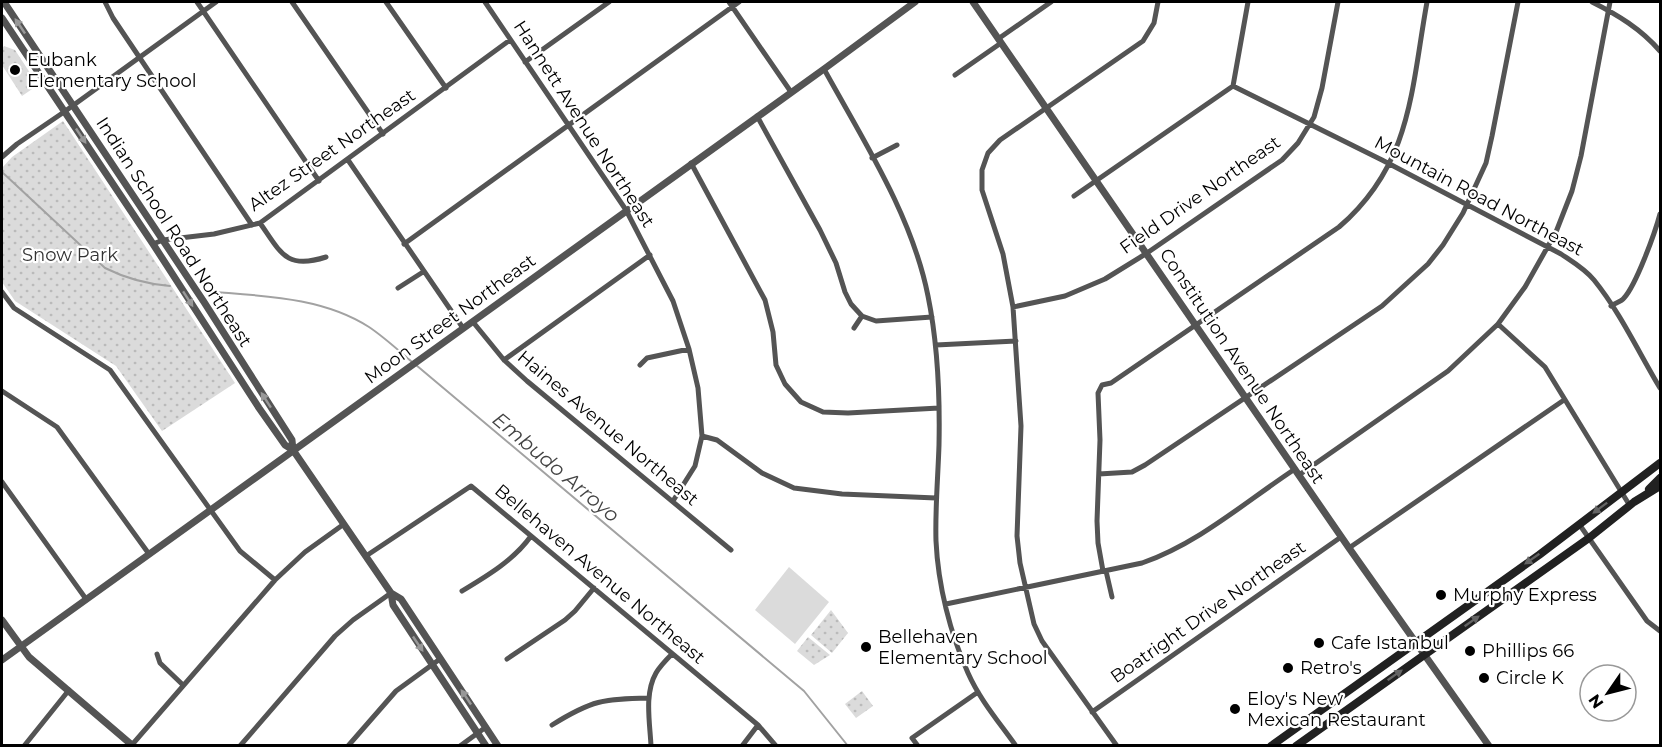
<svg xmlns="http://www.w3.org/2000/svg" width="1662" height="747" viewBox="0 0 1662 747" font-family="Montserrat,sans-serif">
<style>
.grass{fill:url(#grass-dots)}
.garden{fill:#dbdbdb}
.lines{fill:none;stroke-linecap:round;stroke-linejoin:round}
.stream{stroke:#a2a2a2;stroke-width:2}
.minor{stroke:#545454;stroke-width:5}
.tertiary{stroke:#545454;stroke-width:7}
.secondary{stroke:#212121;stroke-width:8}
.oneway{fill:#989898}
.oneway2{fill:#646464}
.poi-dot{fill:#000;stroke:#fff;stroke-width:2}
.labels{text-anchor:middle;dominant-baseline:central;stroke-width:4.5;stroke-linejoin:round;paint-order:stroke}
.poi-label{font-size:18px;fill:#000;stroke:#fff;text-anchor:start}
.street-label{font-size:18px;fill:#000;stroke:#fff}
.park-label{font-size:18px;fill:#323232;stroke:#fff}
.water-label{font-size:20px;font-style:italic;fill:#434343;stroke:#fff}
</style>
<defs>
<pattern id="grass-dots" width="8" height="8" patternUnits="userSpaceOnUse" patternTransform="scale(1.5)"><rect width="8" height="8" fill="#dbdbdb"/><path d="M2 2h.1M6 6h.1" fill="none" stroke="#bababa" stroke-width="1.8" stroke-linecap="round"/></pattern>
</defs>
<rect width="100%" height="100%" fill="#fff"/>
<path class="grass" d="M4,46L15,50L38,85L22,96L2,65V49Z
M63,121L235,383L162,431L116,366L15,301L2,282V168L12,157Z
M831,610L848,633L832,653L811,635Z
M808,637L830,655L814,665L797,651Z
M862,691L873,706L856,718L845,704Z"/>
<path class="garden" d="M789,567L829,602L795,644L755,610Z"/>
<g class="lines">
<path class="stream" d="M2,172L105,268C127,279 146,284 170,286
M204,291C259,296 321,296 369,327C384,337 398,350 412,362
M416,365L804,691L848,746"/>
<path class="minor" d="M105,2L113,18L252,225
M197,2L319,181
M292,2L383,134
M386,2L446,88
M485,2L626,210L673,301L689,349L698,388L702,436L695,466L673,501
M729,2L791,92
M1592,2C1618,15 1641,29 1660,51
M998,39L1051,2
M525,62L609,2
M824,69C863,140 912,215 928,296C938,345 940,396 939,445C938,477 935,509 936,541C938,585 950,633 968,673C980,700 999,722 1016,746
M955,75L1001,43
M1233,86L1382,160L1561,254C1573,262 1585,269 1594,280C1620,312 1639,353 1660,388
M757,116L820,230L836,263L845,292L851,304L862,316L876,321L932,317
M2,157L17,144L64,112L216,2
M872,158L897,145
M348,160L463,328
M691,163L765,300L773,332L776,365L785,384L801,402L823,412L848,413L939,408
M1074,196L1233,86L1248,2
M260,223C281,253 286,270 326,257
M153,244L163,240L214,234L260,223L510,40
M404,244L739,2
M398,288L423,272
M2,292L14,308L110,370L240,551L275,580
M1611,306C1615,303 1621,302 1624,298C1636,285 1655,233 1660,214
M1013,307L1065,296L1105,279L1147,253L1282,160L1298,143L1314,117L1322,88L1338,2
M473,322L504,360L527,381L731,550
M1498,324L1545,367L1630,506
M854,328L862,316
M936,345L1016,341
M504,360L650,255
M640,365L647,358L689,349
M2,391L57,427L149,554
M702,436L717,440L762,473L794,488L842,494L936,498
M1099,474L1132,472L1145,465L1382,306L1428,264L1443,245L1463,213L1486,163L1492,136L1518,2
M1299,475L1448,371L1498,324L1525,287L1556,232L1572,191L1581,156L1610,2
M2,482L86,599
M1579,524L1647,621L1660,631
M1349,548L1564,400
M366,556L471,486L758,725L776,746
M1103,571L1098,543L1097,521L1100,440L1098,393L1102,385L1111,383L1339,227C1412,164 1411,90 1427,2
M1106,571L1112,597
M462,591C487,576 514,560 531,536
M946,604L1142,563C1199,543 1245,502 1295,469
M157,654L160,663L183,685
M507,659L565,620L575,611L594,588
M1092,712L1341,537
M552,725C592,700 603,699 649,698
M24,746L69,690
M131,746L275,580L305,552L344,524
M240,746L335,636L353,620L391,593
M348,746L396,691L440,659
M460,746L486,727
M651,746C650,723 644,694 656,673C660,666 666,660 672,654
M742,746L758,725
M918,746L912,738L978,692
M1117,746L1042,641L1034,624L1020,563L1017,536L1021,426L1013,307L1003,254L982,190V170L988,153L1000,140L1143,41L1154,23L1158,2"/>
<path class="tertiary" d="M4,2L204,302L292,440L293,450
M973,2L1349,548L1489,746
M2,18L153,244L259,408L285,445L293,450L391,593L401,599L498,746
M391,593L393,605L486,746
M2,620L29,657L133,746
M2,660L824,69L915,2"/>
<path class="secondary" d="M1649,489L1660,478
M1271,746L1539,555L1660,463
M1296,746L1589,538L1634,502L1660,486"/>
</g>
<defs><path id="oneway-solid" d="M-6-.8H1V-3.2L6.5 0L1 3.2V.8H-6Z" transform="scale(1.5)"/></defs>
<g class="oneway">
<use href="#oneway-solid" transform="translate(20 26) rotate(-124)"/>
<use href="#oneway-solid" transform="translate(81 136) rotate(56)"/>
<use href="#oneway-solid" transform="translate(188 299) rotate(57)"/>
<use href="#oneway-solid" transform="translate(266 400) rotate(-123)"/>
<use href="#oneway-solid" transform="translate(418 644) rotate(56)"/>
<use href="#oneway-solid" transform="translate(466 697) rotate(-124)"/>
</g>
<g class="oneway2">
<use href="#oneway-solid" transform="translate(1600 508) rotate(143)"/>
<use href="#oneway-solid" transform="translate(1532 559) rotate(145)"/>
<use href="#oneway-solid" transform="translate(1472 621) rotate(-35)"/>
<use href="#oneway-solid" transform="translate(1395 675) rotate(-35)"/>
</g>
<g class="poi-dot">
<circle cx="15" cy="70" r="6"/>
<circle cx="1441" cy="595" r="6"/>
<circle cx="1319" cy="643" r="6"/>
<circle cx="866" cy="647" r="6"/>
<circle cx="1470" cy="651" r="6"/>
<circle cx="1288" cy="668" r="6"/>
<circle cx="1484" cy="678" r="6"/>
<circle cx="1235" cy="709" r="6"/>
</g>
<g class="labels">
<g class="poi-label">
<text x="27" y="60">Eubank<tspan x="27" dy="21">Elementary School</tspan></text>
<text x="1453" y="595">Murphy Express</text>
<text x="878" y="637">Bellehaven<tspan x="878" dy="21">Elementary School</tspan></text>
<text x="1331" y="643">Cafe Istanbul</text>
<text x="1482" y="651">Phillips 66</text>
<text x="1300" y="668">Retro's</text>
<text x="1496" y="678">Circle K</text>
<text x="1247" y="699">Eloy's New<tspan x="1247" dy="21">Mexican Restaurant</tspan></text>
</g>
<g class="street-label">
<text transform="translate(584 124) rotate(57)">Hannett Avenue Northeast</text>
<text transform="translate(332 150) rotate(-35)">Altez Street Northeast</text>
<text transform="translate(1200 195) rotate(-35)">Field Drive Northeast</text>
<text transform="translate(1479 196) rotate(28)">Mountain Road Northeast</text>
<text transform="translate(174 232) rotate(57)">Indian School Road Northeast</text>
<text transform="translate(450 319) rotate(-36)">Moon Street Northeast</text>
<text transform="translate(1242 366) rotate(56)">Constitution Avenue Northeast</text>
<text transform="translate(608 428) rotate(40)">Haines Avenue Northeast</text>
<text transform="translate(600 574) rotate(40)">Bellehaven Avenue Northeast</text>
<text transform="translate(1208 612) rotate(-35)">Boatright Drive Northeast</text>
</g>
<g class="park-label">
<text x="70" y="255">Snow Park</text>
</g>
<g class="water-label">
<text transform="translate(556 467) rotate(40)">Embudo Arroyo</text>
</g>
</g>
<rect width="1662" height="747" fill="none" stroke="#000000" stroke-width="6"/>
<g transform="translate(1608 693) rotate(235)"><circle r="28" fill="#ffffff" stroke="#999999" stroke-width="1.5"/>
<path d="M0-4.5L10 22L0 15L-10 22Z" fill="#000000"/>
<text y="-9" font-size="16" font-weight="bold" text-anchor="middle" fill="#000000">N</text>
</g>
</svg>
